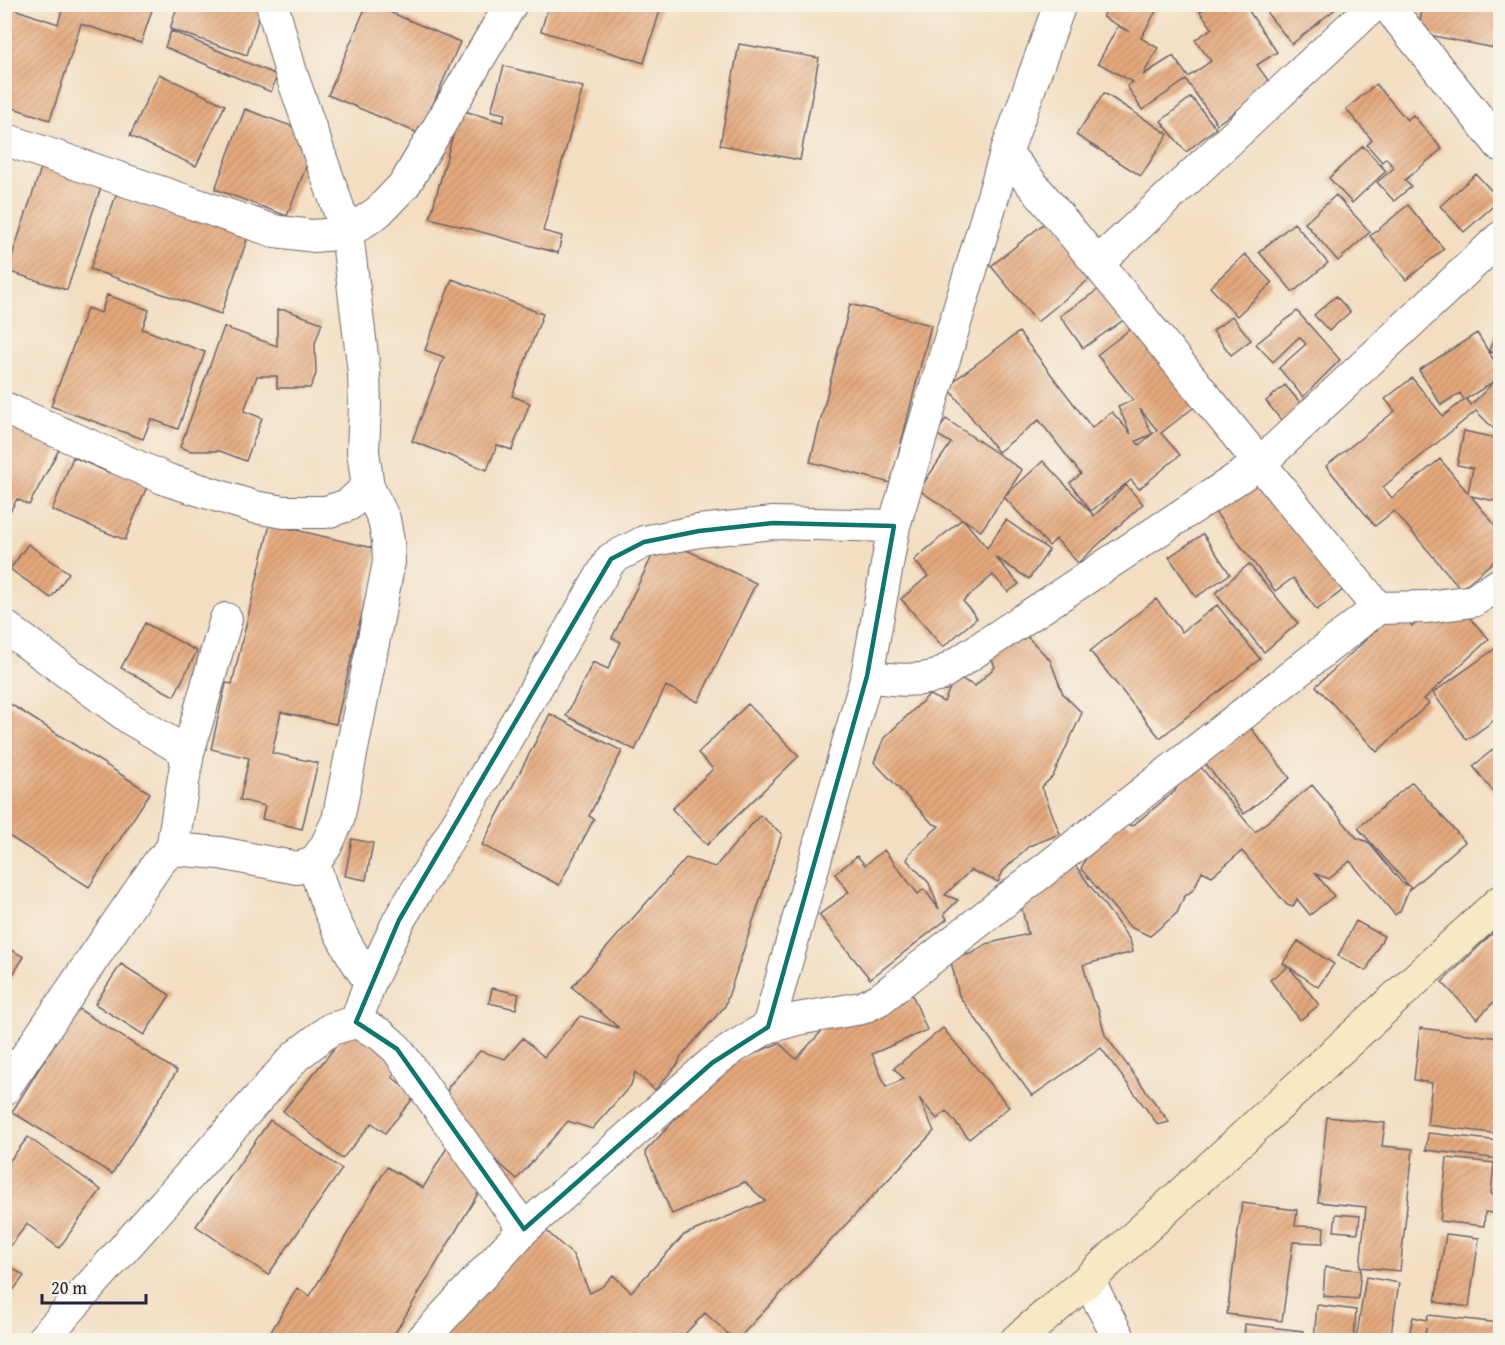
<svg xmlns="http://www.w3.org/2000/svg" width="1505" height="1345" viewBox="0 0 1505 1345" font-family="'Gentium Book Plus',serif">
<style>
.building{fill:url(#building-hatch);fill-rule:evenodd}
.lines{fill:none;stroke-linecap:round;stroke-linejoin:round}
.street-casing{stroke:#6b646a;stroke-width:34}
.secondary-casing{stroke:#6b646a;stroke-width:35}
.street{stroke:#fff;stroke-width:32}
.secondary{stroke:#f8e8c3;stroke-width:33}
.marked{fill:none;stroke:#0f766e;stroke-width:4.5;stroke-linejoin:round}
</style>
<defs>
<pattern id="building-hatch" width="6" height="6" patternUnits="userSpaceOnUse" patternTransform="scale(1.5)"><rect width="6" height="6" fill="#e3a77a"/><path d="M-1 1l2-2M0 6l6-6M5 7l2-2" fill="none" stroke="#c28f6a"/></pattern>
</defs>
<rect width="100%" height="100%" fill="#f7f3e8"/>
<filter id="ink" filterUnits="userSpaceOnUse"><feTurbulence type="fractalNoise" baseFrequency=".0167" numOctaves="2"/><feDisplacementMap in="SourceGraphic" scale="12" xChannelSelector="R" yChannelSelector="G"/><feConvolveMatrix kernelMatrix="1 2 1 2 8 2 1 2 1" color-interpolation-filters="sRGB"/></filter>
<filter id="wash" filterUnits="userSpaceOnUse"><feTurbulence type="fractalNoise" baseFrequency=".008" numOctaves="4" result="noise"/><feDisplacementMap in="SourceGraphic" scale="24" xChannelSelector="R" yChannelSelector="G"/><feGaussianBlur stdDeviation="1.35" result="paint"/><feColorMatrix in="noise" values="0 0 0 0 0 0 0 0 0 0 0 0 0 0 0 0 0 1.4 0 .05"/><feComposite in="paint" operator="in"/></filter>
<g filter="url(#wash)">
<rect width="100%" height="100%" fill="#f3dec2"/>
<g id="blocks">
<path class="building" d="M64,4H154L141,43L81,24L50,120L4,105V17L8,7L58,24Z
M178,4H263L247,55L170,29Z
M367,4H371L460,42L420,134L328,95Z
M549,4H662L644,63L541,31Z
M1110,4H1160L1141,38L1158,48L1143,75L1173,56L1188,77L1211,61L1195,40L1212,28L1200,12L1210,4H1244L1277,52L1257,65L1272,86L1217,124L1186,80L1142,110L1127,86L1133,82L1098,63L1118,26L1130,32L1103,17Z
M1277,4H1329L1334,10L1292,44L1267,13Z
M1423,4H1500V49L1418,33Z
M171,31L277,75L271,92L165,47Z
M739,44L819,58L800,160L720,145Z
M504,66L583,87L543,231L562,236L558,253L430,218L460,110L503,122L505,114L491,111Z
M159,74L225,105L196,166L130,136Z
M1376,84L1407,120L1413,115L1442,149L1405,180L1411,187L1394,201L1377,182L1394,168L1386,158L1382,162L1367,145L1372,140L1346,109Z
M1104,93L1168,134L1141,176L1076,135Z
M1191,97L1216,128L1186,152L1161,121Z
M245,109L318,136L287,216L215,189Z
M49,144L105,175L67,290L7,271Z
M1363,146L1386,171L1352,203L1329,178Z
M1476,174L1500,200L1464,232L1440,206Z
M120,184L256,214L221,314L90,269Z
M1336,195L1370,232L1338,261L1305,223Z
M1408,205L1444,249L1406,280L1370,236Z
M1052,217L1098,272L1037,322L991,266Z
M1294,223L1328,263L1293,292L1259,252Z
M1245,254L1272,283L1237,316L1210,287Z
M452,279L543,314L512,396L530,403L512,450L497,445L487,470L412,441L444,357L425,350Z
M1105,285L1128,317L1083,348L1060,316Z
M107,295L149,310L142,329L205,352L178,429L151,419L143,439L51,406L87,308L101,313Z
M1336,296L1350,312L1329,331L1314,315Z
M850,304L931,325L891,483L810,462Z
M277,310H286L322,323L315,343L316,374L310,388H277V376H257L244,411L262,418L246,461L220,451H191L180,447L224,327L277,346Z
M1297,311L1340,360L1303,397L1279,368L1306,344L1299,337L1273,362L1256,344Z
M1232,316L1251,340L1231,355L1213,331Z
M1500,321V355L1489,351Z
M1139,322L1202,401L1161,433L1180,455L1139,489L1131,480L1091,511L1070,483L1081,474L1039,420L998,452L947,386L1019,332L1092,428L1112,412L1131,434L1118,407L1133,400L1097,355ZM1140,409L1157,430L1139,445L1136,441L1152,434Z
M1477,333L1500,370V435L1476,411L1383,487L1392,498L1440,459L1468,493L1473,468L1457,465L1464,431L1500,439V502L1471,496L1500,531V556L1461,589L1394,511L1375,526L1326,466L1395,411L1385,399L1412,378L1443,416L1464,400L1460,393L1441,405L1419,370ZM1496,380L1471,405L1466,399Z
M1285,385L1304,407L1284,424L1266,401Z
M13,394L72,425L29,505L17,499L4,522V398L10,401Z
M946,419L1022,470L1005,496L1043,461L1094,516L1126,485L1143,504L1078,563L1056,539L1049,546L1004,497L981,531L963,519L987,548L1006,520L1049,550L1029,579L995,557L1019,584L1008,592L993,575L963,601L977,618L943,647L901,599L928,576L914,560L962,519L919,490L951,443L936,434Z
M73,457L110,473L112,469L148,484L125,540L52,510Z
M1252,459L1348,586L1317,610L1293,578L1275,591L1203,496Z
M270,524L377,549L336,724L281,712L272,753L318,763L302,829L262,819L265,806L240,800L249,758L211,749L226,683L232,684Z
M1203,534L1230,574L1196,597L1169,557Z
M661,538L756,583L698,702L666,686L635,750L566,716L593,662L608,669L621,642L612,638Z
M28,544L69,573L51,598L10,569Z
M1249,564L1298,623L1264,652L1215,593Z
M1447,593L1489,639L1424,699L1429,703L1377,752L1316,686L1398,610L1412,626Z
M1156,599L1182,632L1217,605L1260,659L1160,738L1090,651Z
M1012,621L1050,660L1063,694L1082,713L1053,776L1042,787L1060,834L1029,846L1003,871L998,882L971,870L945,895L958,900L944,914L947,919L870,979L819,915L849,892L835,874L857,856L865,865L884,850L918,894L924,889L939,909L929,883L907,860L910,853L939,826L932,823L874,762L884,738L929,695L944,702L955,676L975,686L995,667L986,645Z
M145,623L197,651L174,696L121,668Z
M1496,648L1500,653V716L1467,740L1433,693Z
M4,700L150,793L89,887L4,833Z
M748,704L799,756L707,845L672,809L713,769L698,753Z
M550,714L622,751L589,816L594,819L559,885L482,845Z
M1251,728L1290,778L1244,814L1205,763Z
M1500,744V800L1473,766Z
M1194,759L1255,832L1312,785L1357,838L1368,842L1402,883L1409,886L1358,828L1412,782L1465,842L1411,888L1410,887L1400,911L1395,915L1350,861L1329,879L1316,874L1334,896L1310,915L1297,899L1293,907L1287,905L1242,851L1212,876L1202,871L1194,889L1184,897L1177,913L1150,936L1130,927L1081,869L1093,842L1119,820L1132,826L1175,791L1185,766Z
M760,815L782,834L725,1006L680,1058L678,1064L655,1090L635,1072L631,1085L592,1129L568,1121L517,1179L441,1112L449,1086L480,1051L505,1059L523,1038L544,1057L580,1016L619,1028L572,987L686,858L715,867Z
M352,839L373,843L366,880L345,876Z
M1075,865L1130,940L1133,952L1083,965L1092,999L1098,1008L1105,1035L1169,1122L1158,1125L1101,1048L1032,1096L959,996L951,961L956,958L973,953L986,944L1028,934L1021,905Z
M1356,921L1384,936L1366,971L1338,956Z
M1500,926V996L1477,1019L1442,982Z
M1298,941L1334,964L1318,987L1289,967L1319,1005L1300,1020L1270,980L1288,967L1283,963Z
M4,946L24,957L4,989Z
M121,964L170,995L144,1035L95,1004Z
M909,987L927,1030L872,1054L886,1087L904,1079L894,1068L943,1028L1009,1107L969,1139L946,1111L937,1119L919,1098L934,1131L737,1340H735L705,1313L679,1340H434L541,1226L573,1255L590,1293L602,1287L613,1275L631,1292L684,1235L765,1201L745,1182L672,1214L645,1152L724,1067L779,1043L796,1059L833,1019Z
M492,988L519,994L516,1009L489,1003Z
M77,1008L177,1071L112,1174L12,1112Z
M356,1022L405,1062L392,1077L415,1096L385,1133L372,1123L342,1159L283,1111Z
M1420,1028L1500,1038V1134L1427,1125L1432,1083L1414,1080Z
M1327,1117L1385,1123L1382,1146L1413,1149L1400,1271L1360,1267L1366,1207L1318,1202Z
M270,1120L342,1169L268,1275L196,1226Z
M1428,1133L1500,1141V1159L1426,1150Z
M28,1137L101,1190L59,1248L27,1224L4,1254V1168Z
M452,1139L495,1165L391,1340H266L297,1288L310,1296L387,1167L423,1188Z
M1447,1158L1494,1163L1491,1194L1500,1195V1214L1485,1212L1484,1226L1440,1221Z
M1242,1203L1297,1210L1295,1226L1324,1227L1323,1243L1293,1242L1282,1321L1227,1314Z
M1336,1214L1360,1216L1358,1233L1334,1231Z
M1446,1234L1479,1238L1469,1307L1435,1302Z
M4,1262L24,1276L6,1300L4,1299Z
M1325,1267L1361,1270L1358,1299L1323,1296Z
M1366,1277L1399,1283L1390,1340H1356Z
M1317,1305L1356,1310L1354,1340H1314Z
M1428,1315L1500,1323L1497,1340H1425L1426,1328L1424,1340H1408L1413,1317L1427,1320Z
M1245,1324L1303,1331L1302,1340H1244Z"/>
</g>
</g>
<g filter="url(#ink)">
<use href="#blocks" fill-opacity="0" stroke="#6b646a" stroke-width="1.5"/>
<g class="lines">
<g class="street-casing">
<path id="street" d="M1386,4L1500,145
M4,139L274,231L313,236L347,233L378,212L405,184L511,4
M1006,153C1132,303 1253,457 1378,608
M1098,263L1375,4
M4,408L168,480L254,507L284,512H326L348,505L368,487
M4,626L131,719L188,753
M867,676C892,680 913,682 938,676L1259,464L1500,238
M172,849L188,753L226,619
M314,863C326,909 343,943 370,982
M356,1022L370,982L399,920L450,836L611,559L644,542L699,531L773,523L894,526
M768,1027L867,676L894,526L1006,153L1060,4
M4,1089L159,862L172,849L220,853L297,868L314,863L326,846L338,820L389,562L388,541L384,519L368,487L363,451L365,407L364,372L347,233L291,73L272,4
M1088,1280L1120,1340
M42,1340L296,1056L331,1029L356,1022L380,1034L397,1049L524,1229
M422,1340L524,1229L712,1063L736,1046L768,1027L797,1019L862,1008L880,999L1378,608L1427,607L1473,601L1500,584"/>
</g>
<g class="secondary-casing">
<path id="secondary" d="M1017,1340L1088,1280L1500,902"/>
</g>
<use href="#street" class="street"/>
<use href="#secondary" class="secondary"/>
</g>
</g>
<path class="marked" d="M773,523L894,526L867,676L768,1027L712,1063L524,1229L397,1049L356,1022L399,920L611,559L644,542L699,531Z"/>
<rect width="1505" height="1345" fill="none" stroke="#f7f3e8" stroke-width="24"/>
<path d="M42 1294v9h104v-9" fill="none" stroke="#22223b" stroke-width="3"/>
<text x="51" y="1294" font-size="18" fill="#22223b" stroke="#f7f3e8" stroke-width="4.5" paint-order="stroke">20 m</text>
</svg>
